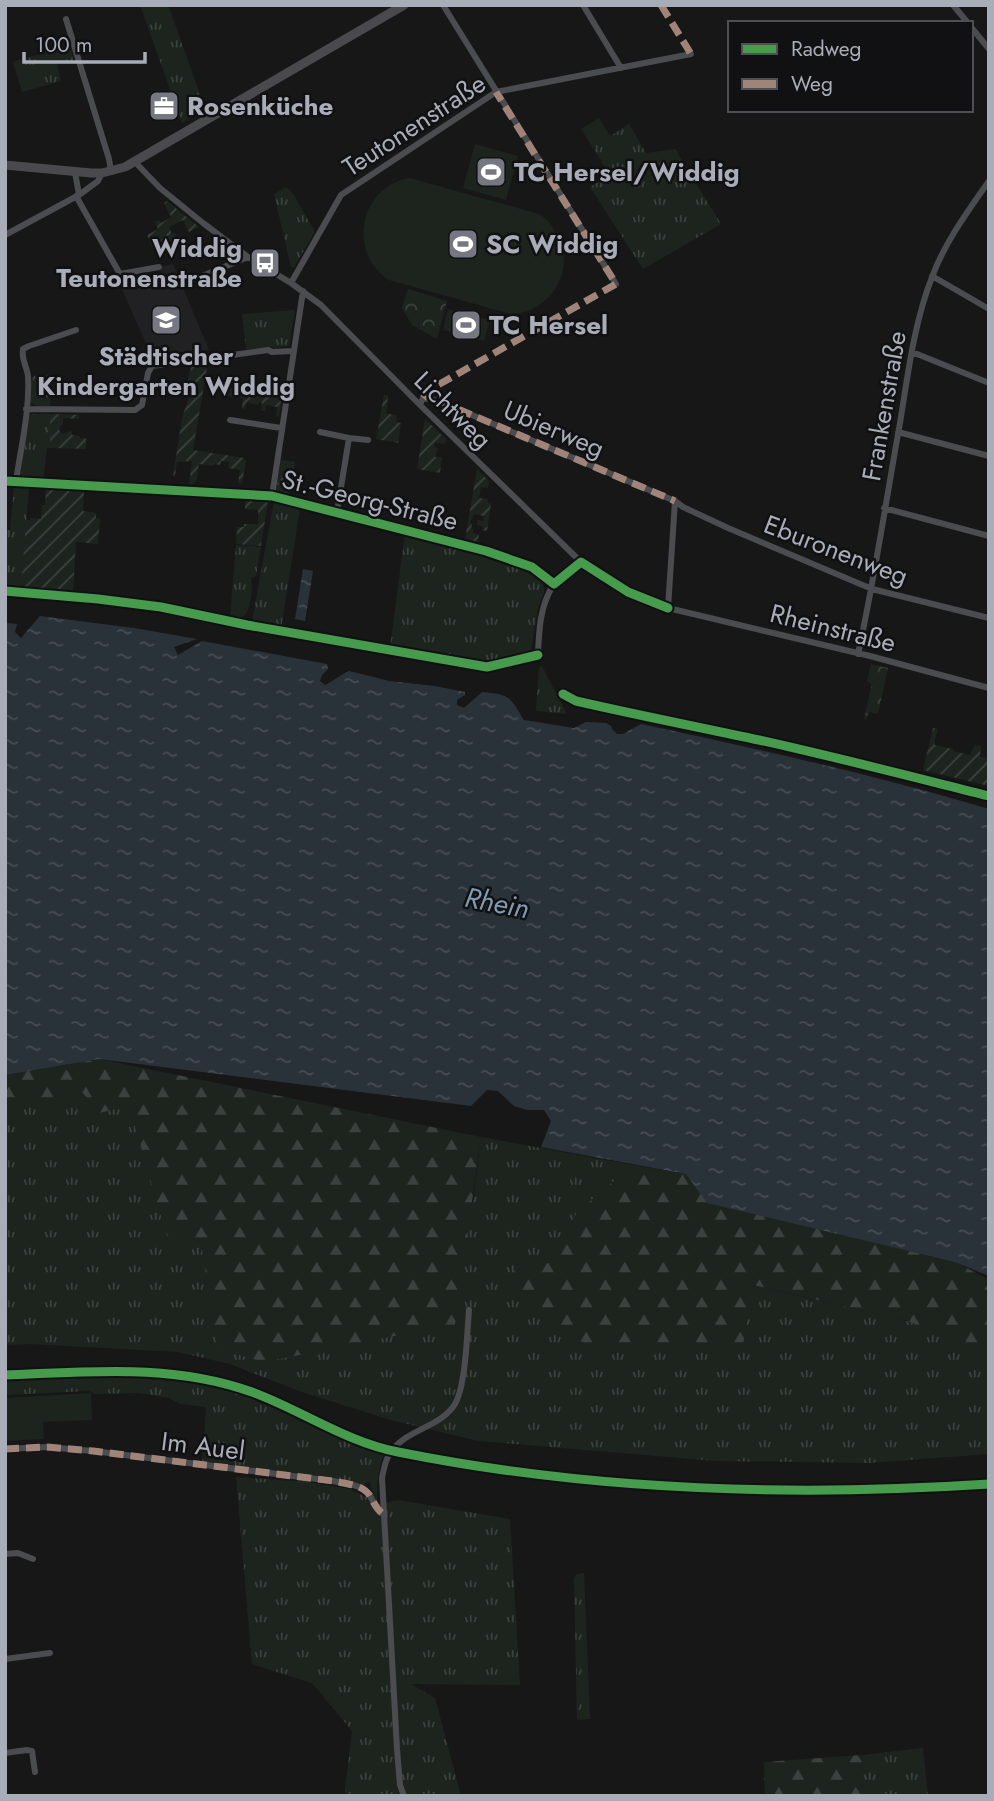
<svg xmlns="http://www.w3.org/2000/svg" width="994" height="1801" viewBox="0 0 994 1801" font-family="Jost,sans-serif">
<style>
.built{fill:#212123}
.grass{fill:url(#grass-tufts)}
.forest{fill:url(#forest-firs)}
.park{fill:url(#park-crowns)}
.garden{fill:url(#garden-furrows)}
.pitch{fill:#1d241e}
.water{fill:url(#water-ripples)}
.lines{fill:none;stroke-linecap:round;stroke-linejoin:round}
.street{stroke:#4b4c50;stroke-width:6}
.secondary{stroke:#4a4a4e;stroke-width:9}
.quiet{stroke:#a18479;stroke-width:7;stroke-dasharray:14 7;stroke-linecap:butt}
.cycleway-casing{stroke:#111113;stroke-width:13}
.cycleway{stroke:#469c4c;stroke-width:9}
.labels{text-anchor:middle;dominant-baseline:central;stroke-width:5;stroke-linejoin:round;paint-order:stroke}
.poi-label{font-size:26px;font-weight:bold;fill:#a8adb8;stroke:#111113;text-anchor:start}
.street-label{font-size:26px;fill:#a8adb8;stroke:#111113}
.water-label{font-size:28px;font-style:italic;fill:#7f9bb3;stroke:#111113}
</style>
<defs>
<pattern id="grass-tufts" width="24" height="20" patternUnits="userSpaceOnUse" patternTransform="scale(1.75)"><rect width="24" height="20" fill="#1d241e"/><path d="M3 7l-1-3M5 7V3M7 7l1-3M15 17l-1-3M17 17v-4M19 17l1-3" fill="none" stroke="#3b413d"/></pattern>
<pattern id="forest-firs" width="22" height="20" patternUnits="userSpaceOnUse" patternTransform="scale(1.75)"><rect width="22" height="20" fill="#1d241e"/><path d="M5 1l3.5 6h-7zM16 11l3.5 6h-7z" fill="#3b413d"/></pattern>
<pattern id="park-crowns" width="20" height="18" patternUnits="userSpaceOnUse" patternTransform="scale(1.75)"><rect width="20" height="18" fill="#1d241e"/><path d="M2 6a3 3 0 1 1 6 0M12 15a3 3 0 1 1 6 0" fill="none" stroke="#3b413d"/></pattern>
<pattern id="garden-furrows" width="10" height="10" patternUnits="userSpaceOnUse" patternTransform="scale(1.75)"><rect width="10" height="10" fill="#1d241e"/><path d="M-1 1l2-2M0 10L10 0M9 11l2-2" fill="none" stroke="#3b413d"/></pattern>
<pattern id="water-ripples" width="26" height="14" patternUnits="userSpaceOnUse" patternTransform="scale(1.75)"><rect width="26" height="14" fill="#2a3239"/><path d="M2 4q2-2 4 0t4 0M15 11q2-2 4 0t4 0" fill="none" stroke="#464d54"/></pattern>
</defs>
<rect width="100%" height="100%" fill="#171717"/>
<path class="built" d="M173,264L209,350L151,355L120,285L130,281L128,275L135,274L141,284L162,276L159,267Z"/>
<path class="grass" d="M140,5H168L205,108L182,123Z
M70,45L74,60L57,65L61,81L22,92L13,62Z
M599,118L610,136L629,124L646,153L675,149L721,224L643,269L590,187L610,175L581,129Z
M286,187L294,195L315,232L294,267H291L274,194Z
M295,310L289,346L246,350L242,315L244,314Z
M50,374V406H36L31,403V400L32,378L34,376Z
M34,414H50V448H47L43,480L24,478L20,474L29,421L30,415Z
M281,460L295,462L289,499L276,492Z
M14,487H29L21,589H5V529L10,530Z
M274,501L300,508L281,629L254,624L252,621Z
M405,534L508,560L532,571L541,579L544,588V592L538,607L530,655L486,665L390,647Z
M236,545L261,547L256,576L251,578C253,586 251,614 242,617C241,617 232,617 230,617Z
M542,666L567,714L536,711L539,667Z
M83,1092L129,1106L167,1236L473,1202L481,1137L633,1165L577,1212L555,1266L505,1280L752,1285L904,1320L989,1351V1454L868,1463L716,1461L479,1441L391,1420L299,1391L230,1364L178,1352L32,1344L5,1345V1106Z
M96,1374C149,1373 200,1376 251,1394C278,1404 303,1419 329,1431C347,1439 367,1444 385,1452C377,1471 377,1483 377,1503L379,1504L398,1500L510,1519L520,1685L411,1684L435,1698L461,1796H347L345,1790L352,1731L312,1683L252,1664L236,1477L308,1482L350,1489L374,1501L370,1482H367L364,1486C311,1473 256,1468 202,1463L206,1407L180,1404L169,1398L139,1393L94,1394L89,1391L5,1395V1378Z
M584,1573L590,1719L577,1720L574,1578L577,1574Z
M923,1748L928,1796H864L862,1755Z"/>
<path class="forest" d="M99,1059L481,1137L455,1324L264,1362L217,1349L201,1243L167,1236L129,1106L99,1113L83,1093L5,1106V1075Z
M633,1165L686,1174L708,1203L956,1262L989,1280V1351L904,1320L753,1285L743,1345L592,1350L505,1280L526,1258L555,1265L577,1212Z
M862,1755L864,1796H765L764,1762Z"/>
<path class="park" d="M408,289L447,301L437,339L412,325L402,308Z
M871,664L888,668L878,714L869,712L866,720L864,719L872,684L867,681Z"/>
<path class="garden" d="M167,201L199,227L189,232L183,220L169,227L172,234L175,233L177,237L181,235L184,242L167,250L163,242L152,247L147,235L158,229L155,222L159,220L161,223L171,217L164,203Z
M208,362L193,450L244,458L246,461L242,484L238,483L240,470L228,468L229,462L221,461L220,465L215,464L214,466L199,464L197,479L194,484H189L192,461L177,462L175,476H173L182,418L189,397L187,383L192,364Z
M258,385V391L282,395L279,417L276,416L277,407L266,405L265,411H261L262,403L259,402L258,405L247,402L245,409L242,408L243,398L224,396L225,388Z
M384,395H388V397L386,413L397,416L396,422L401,423L398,443L376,439Z
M50,414L79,415V419L63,418V424L60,427L59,430L62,434L72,431V435L80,436V438H86V449L50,448Z
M425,419L446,439L445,444L435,443L434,447L438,448L435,457H442L440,473L417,469Z
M477,469L489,481L488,488L481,487L479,498L488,499V503L491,504L487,531L482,530L483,526L477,525L478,520L483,521L484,516L474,514L470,523L472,524L471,529H474L473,533L479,535L478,542L465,539Z
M46,486L80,488V491H84L83,511L96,513V518H100L98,544L76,542L73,594L21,589L26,520H30V518L41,519L42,505H45Z
M245,500L268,501L261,546L236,544L237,527H244V524H258V510L245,509Z
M933,728L938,729L935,739V745L953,749V751L970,755L975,745L981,746L980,757L989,758V786L923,770Z"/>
<path class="pitch" d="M475,144L518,156L506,200L463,188Z
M410,178L539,214C548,219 552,226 557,235C577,270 550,313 511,314L389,280C347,254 359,186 410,178Z
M448,309L490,320L484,341L443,330Z
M91,1393L92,1420L43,1422L44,1439L5,1441V1398Z"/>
<path class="water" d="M303,569L313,571L305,621L295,619Z
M40,616L134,628L197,639L174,647L178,655L202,641L327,664L328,669L322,675L320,681L325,685C334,681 340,675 349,671L389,681L435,686L465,692V695L457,700V705L464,708L482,692C511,695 509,696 524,720L574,728L586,722L606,723L611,726L612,729L617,734H623L641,724C758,749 875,775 989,809V1276L955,1262L707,1203L686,1174L541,1147L551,1121L544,1110H527L514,1106L498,1091L487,1090L471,1106L99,1059L5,1075V623L17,624L15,632L21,638Z"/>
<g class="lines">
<path class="street" d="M443,5L616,284
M583,5L621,68
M953,5L968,23
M66,19L109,159L111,171
M971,27L989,49
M135,162L160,188L203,223L248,257L291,283L321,305L420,405L581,562L628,592L668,608L870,656L989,688
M75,172L79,195
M76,196L120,274L159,267
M5,235L79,195L98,181L102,173
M932,276L989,309
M195,279L248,257
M291,283L341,195L496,92L691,54
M912,352L989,383
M420,405L423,398L439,401L675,501L683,507L728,528L872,589L989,618
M26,409L135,410L142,405L148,373L152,366L268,350L272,352L293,351
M230,420L281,428
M320,432L349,438L337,512
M898,432L989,456
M349,438L368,440
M5,481L272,496L486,551L532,567L554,584L581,562
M16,481C21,447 30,410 28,376C27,367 21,359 23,349L29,346L76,330
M272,496L303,291
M884,508L989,536
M668,608L675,501
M858,654C875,577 886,500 900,423C908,374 914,323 932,277C945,242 968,211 989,181
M538,655C539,629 540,605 554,584
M5,1449L47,1447L93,1451L333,1481C345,1484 363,1484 370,1496C375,1504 375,1508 383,1514
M5,1554L18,1553L33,1559
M5,1659L50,1653
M5,1753L27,1750L32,1751L35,1772
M404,1796L400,1785L397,1749L382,1478C384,1469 385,1459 391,1452C406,1430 437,1428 453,1407C466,1391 467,1332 469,1310"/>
<path class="secondary" d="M5,165L91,173H102L125,167L404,5"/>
<path class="quiet" d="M661,5L691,54
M423,398L431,389L616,284L496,92
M439,401L675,501
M5,1449L47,1447L93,1451L333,1481C345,1484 363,1484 370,1496C375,1504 375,1508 383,1514"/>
<g class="cycleway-casing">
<path id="cycleway" d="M5,481L272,496L486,551L532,567L554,584L581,562L628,592L668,608
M5,591L98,599L161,607L247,625L487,667L538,655
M563,694L576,701C637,715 698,727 759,740C836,757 913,777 989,796
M5,1375C88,1372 172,1363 252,1392C301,1410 346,1442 398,1452C592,1491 792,1497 989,1484"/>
</g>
<use href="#cycleway" class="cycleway"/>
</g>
<defs>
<g id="office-square" transform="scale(1.575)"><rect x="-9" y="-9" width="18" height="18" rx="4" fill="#757880" stroke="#111113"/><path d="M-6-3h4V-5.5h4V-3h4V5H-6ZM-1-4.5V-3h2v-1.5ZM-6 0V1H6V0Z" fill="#fff"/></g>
<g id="stadium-square" transform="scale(1.575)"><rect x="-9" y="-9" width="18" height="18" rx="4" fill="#757880" stroke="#111113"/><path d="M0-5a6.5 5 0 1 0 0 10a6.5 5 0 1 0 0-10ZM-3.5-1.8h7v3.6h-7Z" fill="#fff"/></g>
<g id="bus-square" transform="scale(1.575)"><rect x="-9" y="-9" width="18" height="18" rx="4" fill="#757880" stroke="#111113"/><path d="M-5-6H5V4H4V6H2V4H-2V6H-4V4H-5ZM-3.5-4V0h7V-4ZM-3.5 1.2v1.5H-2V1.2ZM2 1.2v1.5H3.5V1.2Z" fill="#fff"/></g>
<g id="school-square" transform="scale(1.575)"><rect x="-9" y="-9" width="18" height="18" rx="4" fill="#757880" stroke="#111113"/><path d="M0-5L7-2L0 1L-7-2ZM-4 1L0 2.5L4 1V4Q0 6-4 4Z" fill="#fff"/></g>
</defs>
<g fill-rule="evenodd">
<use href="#office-square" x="164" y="106"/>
<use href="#stadium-square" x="491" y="172"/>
<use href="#stadium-square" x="463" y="244"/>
<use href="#bus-square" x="265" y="263"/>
<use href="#school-square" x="166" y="320"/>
<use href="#stadium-square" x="466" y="325"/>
</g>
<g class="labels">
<g class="poi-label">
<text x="187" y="106">Rosenküche</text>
<text x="514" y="172">TC Hersel/Widdig</text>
<text x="486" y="244">SC Widdig</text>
<text x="242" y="248" text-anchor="end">Widdig<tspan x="242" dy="30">Teutonenstraße</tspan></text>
<text x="489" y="325">TC Hersel</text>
<text x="166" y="356" text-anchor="middle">Städtischer<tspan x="166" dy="30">Kindergarten Widdig</tspan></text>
</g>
<g class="street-label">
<text transform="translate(414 125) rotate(-33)">Teutonenstraße</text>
<text transform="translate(884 406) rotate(-80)">Frankenstraße</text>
<text transform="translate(453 410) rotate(45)">Lichtweg</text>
<text transform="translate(554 429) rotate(23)">Ubierweg</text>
<text transform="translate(370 500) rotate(14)">St.-Georg-Straße</text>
<text transform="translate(836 550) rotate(21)">Eburonenweg</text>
<text transform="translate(833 628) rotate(14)">Rheinstraße</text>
<text transform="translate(203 1446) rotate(7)">Im Auel</text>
</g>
<g class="water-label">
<text transform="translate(497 903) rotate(11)">Rhein</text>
</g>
</g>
<rect width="994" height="1801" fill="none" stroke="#a8adb8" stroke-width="14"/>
<rect x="728" y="21" width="245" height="91" fill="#111113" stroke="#4d4f55" stroke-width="2"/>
<rect x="742" y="44" width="35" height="10" fill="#469c4c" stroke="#4d4f55" stroke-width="2"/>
<text x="791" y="56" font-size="21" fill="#a8adb8">Radweg</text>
<rect x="742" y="79" width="35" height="10" fill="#a18479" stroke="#4d4f55" stroke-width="2"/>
<text x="791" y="91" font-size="21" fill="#a8adb8">Weg</text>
<path d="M24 52v10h121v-10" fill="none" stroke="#a8adb8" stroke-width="3.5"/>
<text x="35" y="52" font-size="21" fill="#a8adb8" stroke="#111113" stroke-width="5" paint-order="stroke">100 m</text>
</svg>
